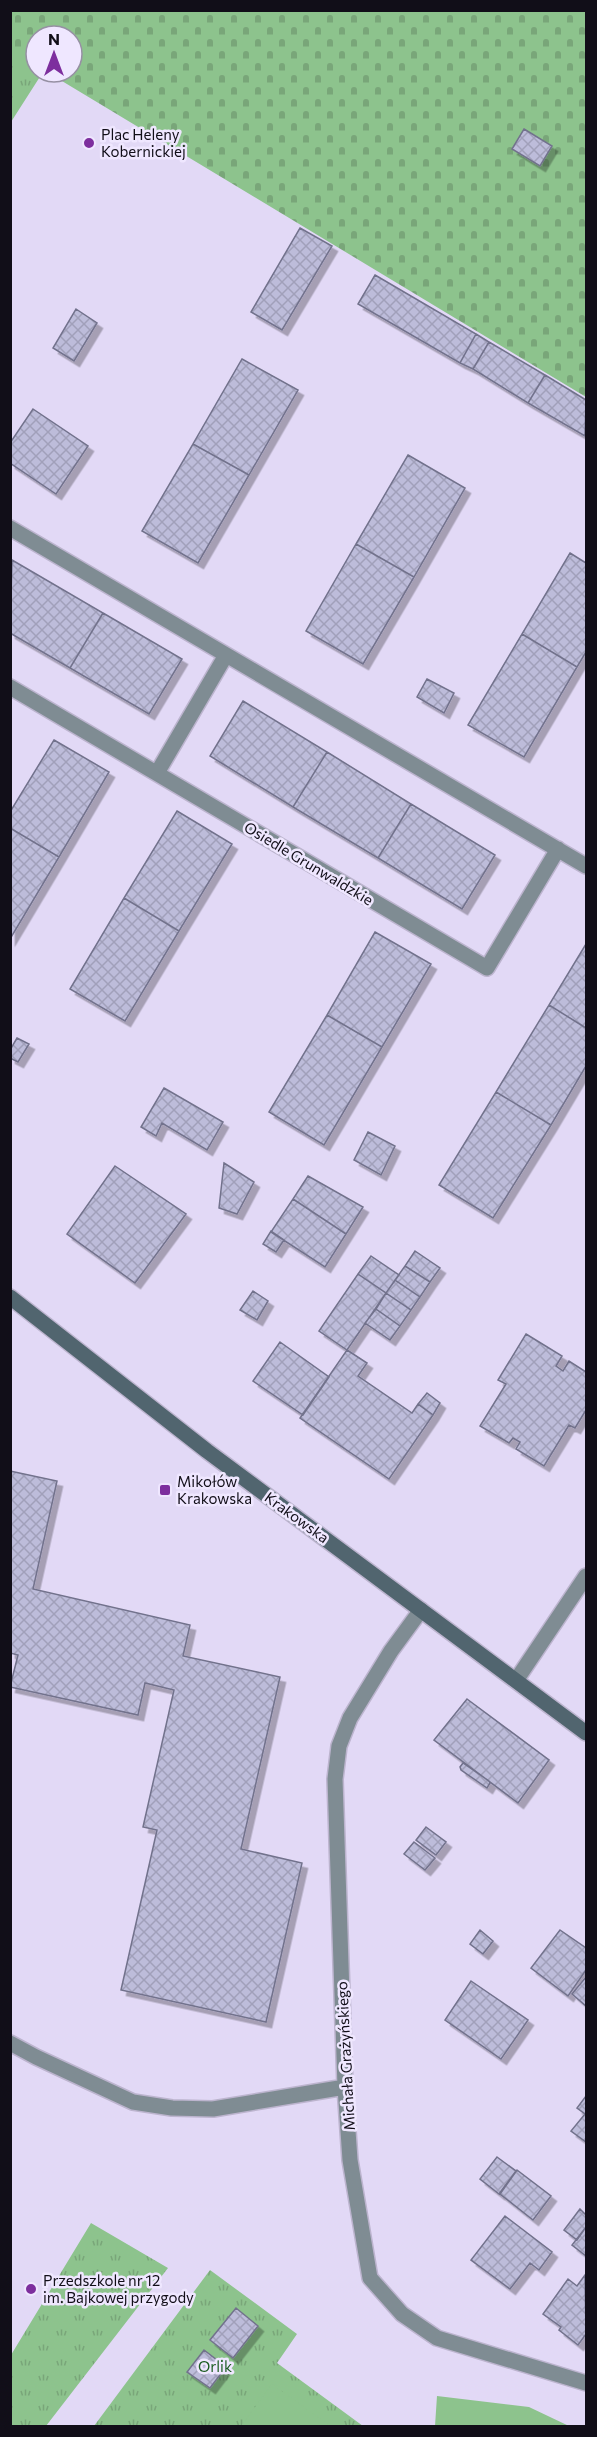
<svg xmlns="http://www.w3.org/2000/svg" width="597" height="2437" viewBox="0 0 597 2437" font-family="Commissioner,sans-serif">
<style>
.grass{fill:url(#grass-tufts)}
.cemetery{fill:url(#cemetery-stones)}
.garden{fill:#8dc38d}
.building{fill:url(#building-cross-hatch);stroke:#72728c;stroke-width:1.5;filter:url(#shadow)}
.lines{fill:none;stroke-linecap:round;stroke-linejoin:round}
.street-casing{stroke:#bcb4ce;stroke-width:18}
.secondary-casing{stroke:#bcb4ce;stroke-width:18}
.street{stroke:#7f8c93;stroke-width:15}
.secondary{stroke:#51656f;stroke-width:15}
.poi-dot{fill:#7d2e9e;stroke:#efe7ff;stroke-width:2}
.labels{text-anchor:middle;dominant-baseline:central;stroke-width:5;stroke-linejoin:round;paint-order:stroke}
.poi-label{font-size:15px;fill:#110e18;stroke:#efe7ff;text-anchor:start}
.street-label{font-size:15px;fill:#110e18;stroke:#efe7ff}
.park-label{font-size:15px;fill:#1b5c21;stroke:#efe7ff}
</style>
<defs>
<pattern id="grass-tufts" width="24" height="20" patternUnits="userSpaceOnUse" patternTransform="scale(1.5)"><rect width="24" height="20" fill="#8dc38d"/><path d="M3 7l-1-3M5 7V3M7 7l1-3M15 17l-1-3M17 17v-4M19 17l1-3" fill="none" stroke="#79a679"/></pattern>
<pattern id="cemetery-stones" width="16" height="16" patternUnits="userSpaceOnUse" patternTransform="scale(1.5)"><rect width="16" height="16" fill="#8dc38d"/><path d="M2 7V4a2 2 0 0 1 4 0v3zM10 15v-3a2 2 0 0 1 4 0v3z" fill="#79a679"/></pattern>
<pattern id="building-cross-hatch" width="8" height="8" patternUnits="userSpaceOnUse" patternTransform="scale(1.5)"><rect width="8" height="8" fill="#bdbcda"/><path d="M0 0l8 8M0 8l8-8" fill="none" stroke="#a1a0ba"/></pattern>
<filter id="shadow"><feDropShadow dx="5.5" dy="5.5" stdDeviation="0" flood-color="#0004"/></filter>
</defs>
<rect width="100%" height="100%" fill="#e2d9f6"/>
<path class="grass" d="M10,48L36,63V72H43L11,122Z
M91,2223L168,2268L46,2426H11V2355Z
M210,2270L297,2334L277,2363L363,2426H94Z"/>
<path class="cemetery" d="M10,11H586V397L47,72H72V36H36V65L11,50Z"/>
<path class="garden" d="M272,2384L330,2426H241Z
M437,2396L529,2407L569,2426H435Z"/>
<path class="building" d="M524,129L552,146L540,166L512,149Z
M300,228L332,246L282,330L251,312Z
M375,275L476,334L460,363L358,304Z
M76,309L97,323L74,361L53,348Z
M476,334L489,342L473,369L460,363Z
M489,342L545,375L528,403L473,369Z
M242,359L298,390L249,475L193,444Z
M545,375L586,400L585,436L528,403Z
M33,409L88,446L56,494L10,463V443Z
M193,444L249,475L198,563L142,531Z
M408,455L465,488L414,577L356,544Z
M356,544L414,577L363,664L306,631Z
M570,553L586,563V652L577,667L522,634Z
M12,560L103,613L70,668L10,633Z
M103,613L182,659L149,714L70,668Z
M522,634L577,667L524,757L468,725Z
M427,679L454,693L444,713L417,697Z
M243,701L327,752L293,807L210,756Z
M54,740L109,772L59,857L10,828V812Z
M327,752L411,804L378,858L293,807Z
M411,804L495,855L462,909L378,858Z
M177,811L232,844L179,931L124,898Z
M10,828L59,857L10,939Z
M124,898L179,931L125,1021L70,989Z
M375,932L431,964L382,1047L327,1015Z
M586,944V1028L549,1005Z
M549,1005L586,1028V1066L551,1125L496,1092Z
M327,1015L382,1047L324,1145L269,1112Z
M17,1038L29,1044L18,1062L10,1058V1050Z
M164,1088L223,1122L207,1150L162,1123L156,1136L141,1127Z
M496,1092L551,1125L493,1218L439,1185Z
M368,1132L395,1146L381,1175L354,1160Z
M224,1163L254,1182L237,1214L219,1208Z
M115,1166L186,1214L135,1283L67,1234Z
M308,1176L363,1207L346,1234L293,1199Z
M293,1199L346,1234L325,1267L271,1232Z
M271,1231L284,1240L276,1252L263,1244Z
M415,1251L440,1268L430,1282L405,1266Z
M371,1256L399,1275L386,1293L358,1274Z
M405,1266L430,1282L420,1297L395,1280Z
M358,1274L386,1293L347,1350L319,1331Z
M395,1280L420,1297L411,1310L386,1293Z
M253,1291L268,1301L257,1320L240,1310Z
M386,1293L411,1310L400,1326L376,1309Z
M376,1309L400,1326L390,1340L365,1323Z
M526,1334L562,1356L556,1366L563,1371L569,1361L586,1372V1410L575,1428L569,1425L544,1466L516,1449L520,1442L513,1438L509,1443L480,1426L506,1384L498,1380Z
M280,1342L329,1377L303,1415L253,1381Z
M347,1350L367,1363L358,1376L412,1413L418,1404L433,1415L389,1479L300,1418Z
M427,1393L440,1403L433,1415L418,1404Z
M10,1471L57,1481L33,1589L190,1625L183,1656L280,1677L241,1849L302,1863L266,2022L121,1990L157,1830L143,1827L174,1690L145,1683L138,1715L10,1687L18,1655L10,1653Z
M467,1699L549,1760L518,1803L434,1740Z
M463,1763L489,1781L490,1783L487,1788L461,1770L460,1767Z
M426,1827L446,1842L436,1855L416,1840Z
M414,1842L435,1858L425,1870L404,1854Z
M480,1930L493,1941L483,1954L470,1944Z
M560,1930L586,1948V1970L568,1996L531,1968Z
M586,1977V2006L572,1994Z
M471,1981L528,2020L501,2059L445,2020Z
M586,2096V2142L571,2131L585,2114L577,2108Z
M497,2157L516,2171L499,2194L480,2179Z
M517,2170L551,2196L533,2220L500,2194Z
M580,2209L586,2215V2227L577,2240L564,2230Z
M505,2216L552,2252L539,2270L530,2263L510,2289L471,2260Z
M586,2227V2256L572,2245Z
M585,2275L586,2334L578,2345L559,2330L561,2327L543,2314L568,2279L577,2286Z
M236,2308L258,2326L233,2358L210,2340Z
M204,2350L226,2367L210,2388L187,2372Z"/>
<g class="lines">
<g class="street-casing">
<path id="street" d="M10,528L586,866
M10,687L487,968L558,849
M157,773L226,655
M421,1610L391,1651L350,1718L339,1746L335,1779L345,2087L350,2160L370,2278L402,2314L437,2338L586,2383
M517,1679L586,1576
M10,2043L36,2057L133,2102L172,2108L213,2109L345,2087"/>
</g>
<g class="secondary-casing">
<path id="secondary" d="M10,1297L207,1451L586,1733"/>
</g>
<use href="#street" class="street"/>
<use href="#secondary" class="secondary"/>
</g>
<g class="poi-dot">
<circle cx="89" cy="143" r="6"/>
<rect x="159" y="1484" width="12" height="12" rx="3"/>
<circle cx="31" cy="2289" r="6"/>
</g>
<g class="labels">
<g class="poi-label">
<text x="101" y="134">Plac Heleny<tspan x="101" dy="17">Kobernickiej</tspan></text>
<text x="177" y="1481">Mikołów<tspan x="177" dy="17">Krakowska</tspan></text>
<text x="43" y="2280">Przedszkole nr 12<tspan x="43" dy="17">im. Bajkowej przygody</tspan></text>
</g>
<g class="street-label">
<text transform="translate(309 863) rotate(31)">Osiedle Grunwaldzkie</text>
<text transform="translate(297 1517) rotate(36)">Krakowska</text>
<text transform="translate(345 2056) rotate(-93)">Michała Grażyńskiego</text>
</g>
<g class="park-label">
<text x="215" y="2366">Orlik</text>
</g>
</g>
<rect width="597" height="2437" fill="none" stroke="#110e18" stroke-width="24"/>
<g transform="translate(54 54)"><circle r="28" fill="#efe7ff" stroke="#9690a3" stroke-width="1.5"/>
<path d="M0-4.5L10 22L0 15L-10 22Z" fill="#7d2e9e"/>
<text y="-9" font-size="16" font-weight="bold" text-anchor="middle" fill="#110e18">N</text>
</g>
</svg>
